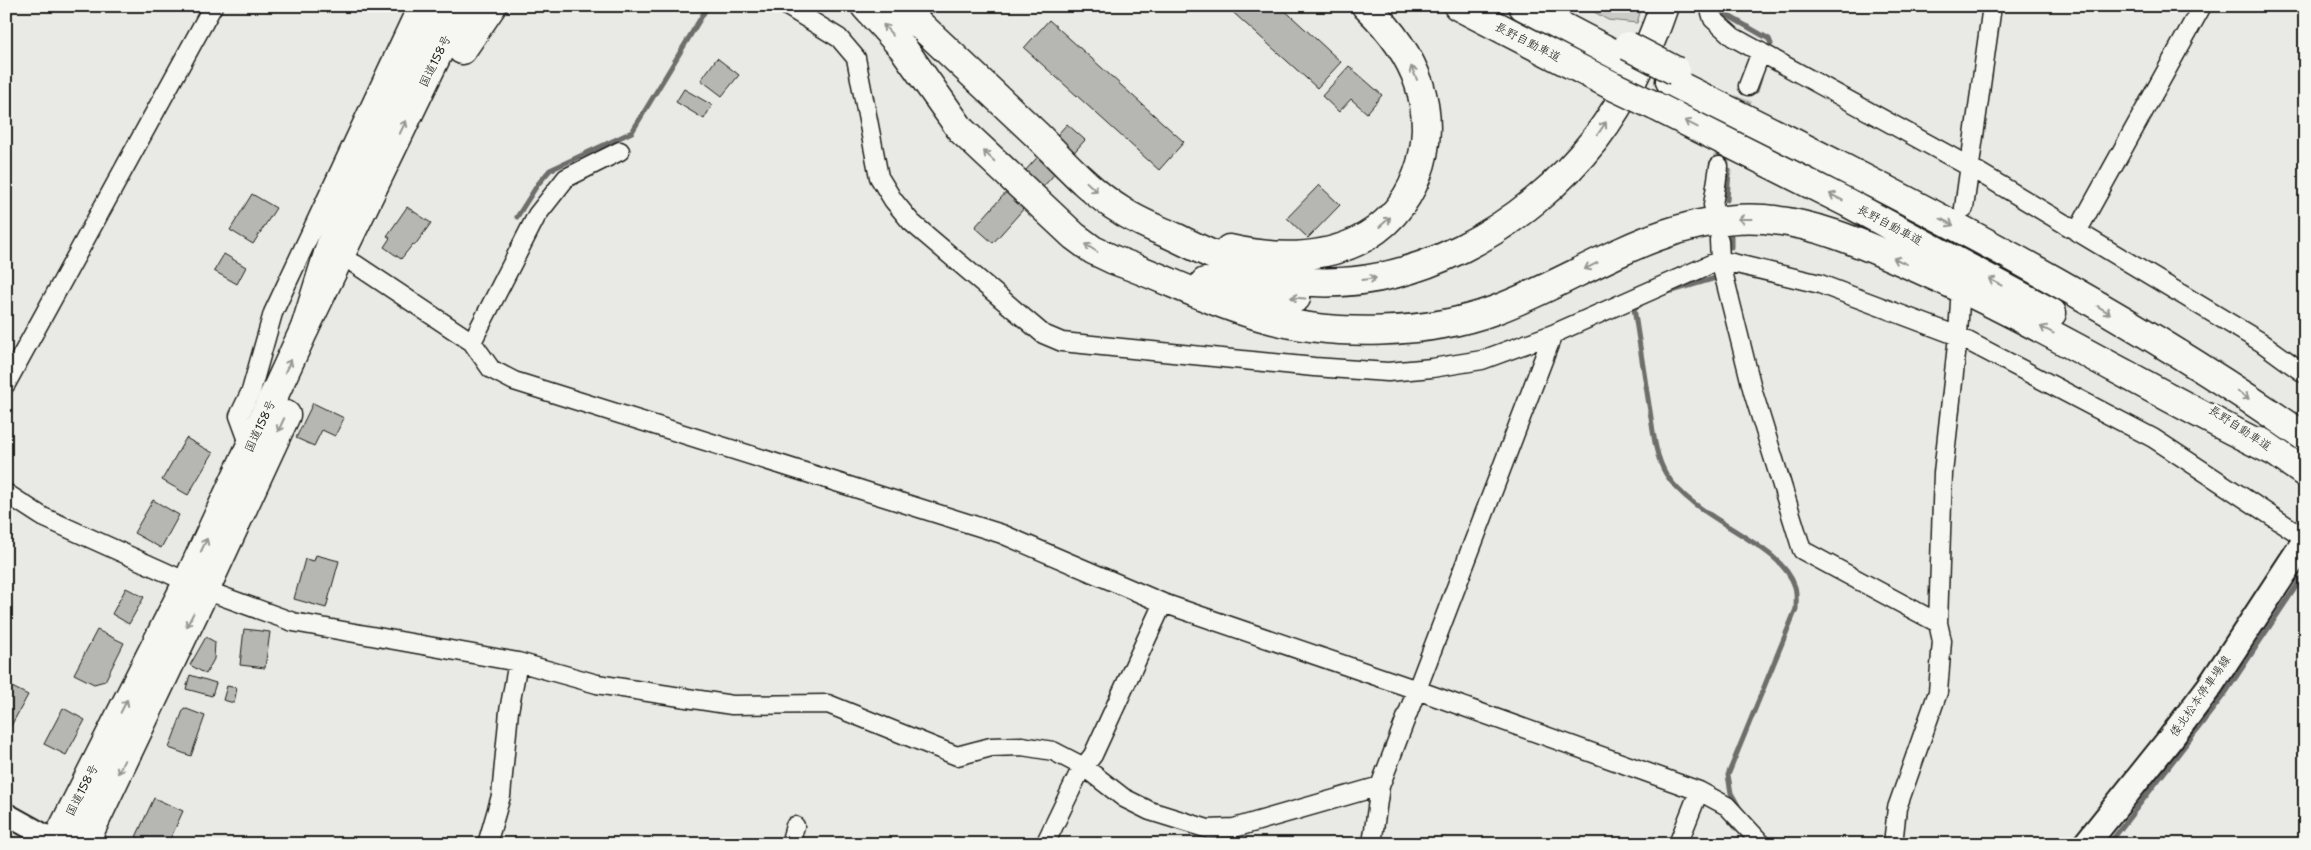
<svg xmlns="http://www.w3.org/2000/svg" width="2311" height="850" viewBox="0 0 2311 850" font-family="'Shantell Sans','Klee One',sans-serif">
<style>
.green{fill:#cbcbc7;stroke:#747472}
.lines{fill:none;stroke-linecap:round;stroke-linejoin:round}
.stream{stroke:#6d6d6c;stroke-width:5}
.building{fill:#b6b6b3;stroke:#1c1c1c}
.minor-tunnel{stroke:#c0c0bd;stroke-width:18;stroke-dasharray:18 9;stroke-linecap:butt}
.minor-casing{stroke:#1c1c1c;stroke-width:21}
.tertiary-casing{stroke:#1c1c1c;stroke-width:25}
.secondary-casing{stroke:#1c1c1c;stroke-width:29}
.trunk-casing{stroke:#1c1c1c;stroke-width:31}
.motorway-casing{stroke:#1c1c1c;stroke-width:31}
.minor{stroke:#f6f6f2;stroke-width:18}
.tertiary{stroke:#f6f6f2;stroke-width:21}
.secondary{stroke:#f6f6f2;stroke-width:25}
.trunk{stroke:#f6f6f2;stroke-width:28}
.motorway{stroke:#f6f6f2;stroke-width:28}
.motorway-bridge-casing{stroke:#1c1c1c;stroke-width:31;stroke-linecap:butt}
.motorway-bridge{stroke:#f6f6f2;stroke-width:28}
.oneway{stroke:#949492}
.labels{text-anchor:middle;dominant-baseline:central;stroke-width:5;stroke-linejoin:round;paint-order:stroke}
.street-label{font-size:12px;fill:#1c1c1c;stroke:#f6f6f2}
</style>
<rect width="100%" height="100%" fill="#e9e9e5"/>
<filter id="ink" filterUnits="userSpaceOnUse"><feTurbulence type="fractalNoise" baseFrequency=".02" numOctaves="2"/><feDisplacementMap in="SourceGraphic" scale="10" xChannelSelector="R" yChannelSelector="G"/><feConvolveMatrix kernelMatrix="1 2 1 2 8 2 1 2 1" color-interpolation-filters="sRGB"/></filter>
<g filter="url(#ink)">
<path class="green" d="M1584,6H1642L1637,23L1608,20Z"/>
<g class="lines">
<path class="stream" d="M1720,6V11L1769,39L1771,44
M1756,91L1760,78
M1727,200L1729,170
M517,217L538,184L550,170L632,132L708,6
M1731,236V247
M1672,291L1719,277
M1640,305L1634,308C1639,340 1644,372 1649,405C1653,427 1654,454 1666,474C1695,521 1782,543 1795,587C1797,594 1796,602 1796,609L1728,775L1731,793L1740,809
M2109,844L2226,692L2305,573"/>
</g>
<path class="building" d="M1226,6H1280L1341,62L1317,88Z
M1049,20L1184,142L1159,170L1024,48Z
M717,58L739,75L722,96L701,80Z
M1349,66L1382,95L1367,113L1351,99L1339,112L1322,96Z
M684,89L712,105L704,119L676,102Z
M1067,124L1085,140L993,243L975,227Z
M1319,185L1340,205L1308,238L1287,218Z
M252,194L276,208L253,244L230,230Z
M407,207L431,223L415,245L413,244L401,259L384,247L390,238L387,236Z
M224,254L246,267L237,284L214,271Z
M313,403L344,418L335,436L322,430L314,446L296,438Z
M186,438L213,453L188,495L162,480Z
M153,500L179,515L161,548L134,533Z
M316,555L339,561L326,608L294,599L305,559L314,561Z
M126,588L144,597L129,624L112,614Z
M244,629L270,632L265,668L240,665Z
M97,630L124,643L105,681L94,684L74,674Z
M206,637L215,642L214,659L206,674L190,665Z
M190,675L216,683L212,696L186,689Z
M6,684L28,695L6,735Z
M227,686L237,688L234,703L223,700Z
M63,708L85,720L66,755L44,744Z
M184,708L205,716L191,756L169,748Z
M154,798L183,811L168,844H152L136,837Z"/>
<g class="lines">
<path class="minor-tunnel" d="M1719,166L1748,86"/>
<g class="minor-casing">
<path id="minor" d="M787,6L839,38L856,58L879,177L893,200L911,222L1043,334L1062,342L1314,367L1388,372L1432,368L1482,360L1553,334L1720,260L1820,284L1958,336L2153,438L2305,538
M1709,6L1713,19L1733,37L1970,167L2261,342L2305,374
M1748,86L1761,52
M1713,205L1719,166
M1964,208L1992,6
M2077,232L2202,6
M1719,240L1720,260L1753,392L1802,550L1938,623
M355,264L472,342L491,369L514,381L1002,534L1163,603L1417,690L1699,791L1727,806L1762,844
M472,342L537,215L566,178L620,151
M6,384L213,6
M250,446L239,416L251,391L273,313L417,6
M6,493L43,517L205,590L293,622L518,662L597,684L732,705L828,704L957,756L991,747L1022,746L1053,751L1084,767L1124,798L1150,811L1208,829L1234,828L1380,786
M487,844L501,796L509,711L518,662
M790,844L795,826
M1045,844L1079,773L1093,755L1163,603
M1372,844L1380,786L1553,334
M1678,844L1699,791
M1893,844L1897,808L1938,692L1942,641L1938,623L1943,473L1958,336L1960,301"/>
</g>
<g class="tertiary-casing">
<path id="tertiary" d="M6,814L60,844"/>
</g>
<g class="secondary-casing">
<path id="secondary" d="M2086,844L2170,739L2210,686L2305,541"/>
</g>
<g class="trunk-casing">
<path id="trunk" d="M55,844L188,581L305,328L461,6
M84,844L205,590L286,415"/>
</g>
<g class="motorway-casing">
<path id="motorway" d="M865,6L903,48L961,130L1074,236L1093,250L1114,260C1165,278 1214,304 1266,318C1334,337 1428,335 1495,310C1584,277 1665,212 1764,219C1819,223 1869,247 1919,269C2041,323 2155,394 2275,452
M900,6C946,49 991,92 1037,135C1063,161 1090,192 1122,211C1138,222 1157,229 1175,237C1212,255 1249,274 1291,280C1408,296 1526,228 1596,138C1626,98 1648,53 1664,6
M1458,6L1613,86
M1523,6L1624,59
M462,50L492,6
M1670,81C1887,189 2106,297 2305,437
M1655,106L1848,203L2052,313
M1229,249C1270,258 1317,260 1356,242C1415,214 1439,144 1419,84C1409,54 1389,28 1366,6
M1205,282L1267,295L1296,298
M305,328L343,205L434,6
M2261,442L2305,473"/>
</g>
<use href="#minor" class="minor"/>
<use href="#tertiary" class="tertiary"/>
<use href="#secondary" class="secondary"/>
<use href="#trunk" class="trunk"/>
<use href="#motorway" class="motorway"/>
<g class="motorway-bridge-casing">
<path id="motorway-bridge" d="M1628,46L1676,71
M1613,86L1655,106"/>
</g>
<use href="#motorway-bridge" class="motorway-bridge"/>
</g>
<defs><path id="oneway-shaft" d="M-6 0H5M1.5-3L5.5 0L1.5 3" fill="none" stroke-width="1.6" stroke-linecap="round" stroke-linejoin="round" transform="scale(1.25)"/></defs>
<g class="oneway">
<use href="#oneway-shaft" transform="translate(888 30) rotate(-131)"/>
<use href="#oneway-shaft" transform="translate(1414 73) rotate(-114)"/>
<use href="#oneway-shaft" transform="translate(1691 124) rotate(-153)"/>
<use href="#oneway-shaft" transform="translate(403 127) rotate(-64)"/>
<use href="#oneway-shaft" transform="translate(1602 128) rotate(-56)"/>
<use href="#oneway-shaft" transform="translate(989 156) rotate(-136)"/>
<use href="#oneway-shaft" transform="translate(1092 187) rotate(43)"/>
<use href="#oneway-shaft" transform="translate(1836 197) rotate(-153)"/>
<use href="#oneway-shaft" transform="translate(1745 219) rotate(180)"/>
<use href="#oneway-shaft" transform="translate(1385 222) rotate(-42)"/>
<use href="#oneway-shaft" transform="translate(1947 222) rotate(28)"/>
<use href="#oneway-shaft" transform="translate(1091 248) rotate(-148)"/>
<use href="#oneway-shaft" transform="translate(1900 261) rotate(-156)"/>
<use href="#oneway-shaft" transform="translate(1591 266) rotate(153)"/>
<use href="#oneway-shaft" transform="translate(1369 279) rotate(-8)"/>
<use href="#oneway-shaft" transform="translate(1995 282) rotate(-151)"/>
<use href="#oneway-shaft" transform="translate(1298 298) rotate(-176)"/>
<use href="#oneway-shaft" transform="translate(2104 310) rotate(31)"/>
<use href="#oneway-shaft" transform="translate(2047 330) rotate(-153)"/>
<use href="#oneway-shaft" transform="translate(288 366) rotate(-65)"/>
<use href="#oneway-shaft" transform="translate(2243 395) rotate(34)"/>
<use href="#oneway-shaft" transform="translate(281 425) rotate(115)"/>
<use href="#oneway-shaft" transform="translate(204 545) rotate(-65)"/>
<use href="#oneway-shaft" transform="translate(190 620) rotate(117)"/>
<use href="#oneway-shaft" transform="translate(124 706) rotate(-63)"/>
<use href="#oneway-shaft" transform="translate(121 767) rotate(116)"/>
</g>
</g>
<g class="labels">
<g class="street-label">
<text transform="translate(1528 42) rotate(27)">長野自動車道</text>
<text transform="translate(435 61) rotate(-64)">国道158号</text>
<text transform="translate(1890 225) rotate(28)">長野自動車道</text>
<text transform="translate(260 426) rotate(-65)">国道158号</text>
<text transform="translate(2240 428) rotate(33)">長野自動車道</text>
<text transform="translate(2200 696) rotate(-55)">倭北松本停車場線</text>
<text transform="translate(82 790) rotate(-63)">国道158号</text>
</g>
</g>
<rect width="2311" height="850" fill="none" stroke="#f6f6f2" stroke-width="25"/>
<rect x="12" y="12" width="2286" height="825" fill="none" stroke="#1c1c1c" stroke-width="2" filter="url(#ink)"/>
</svg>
